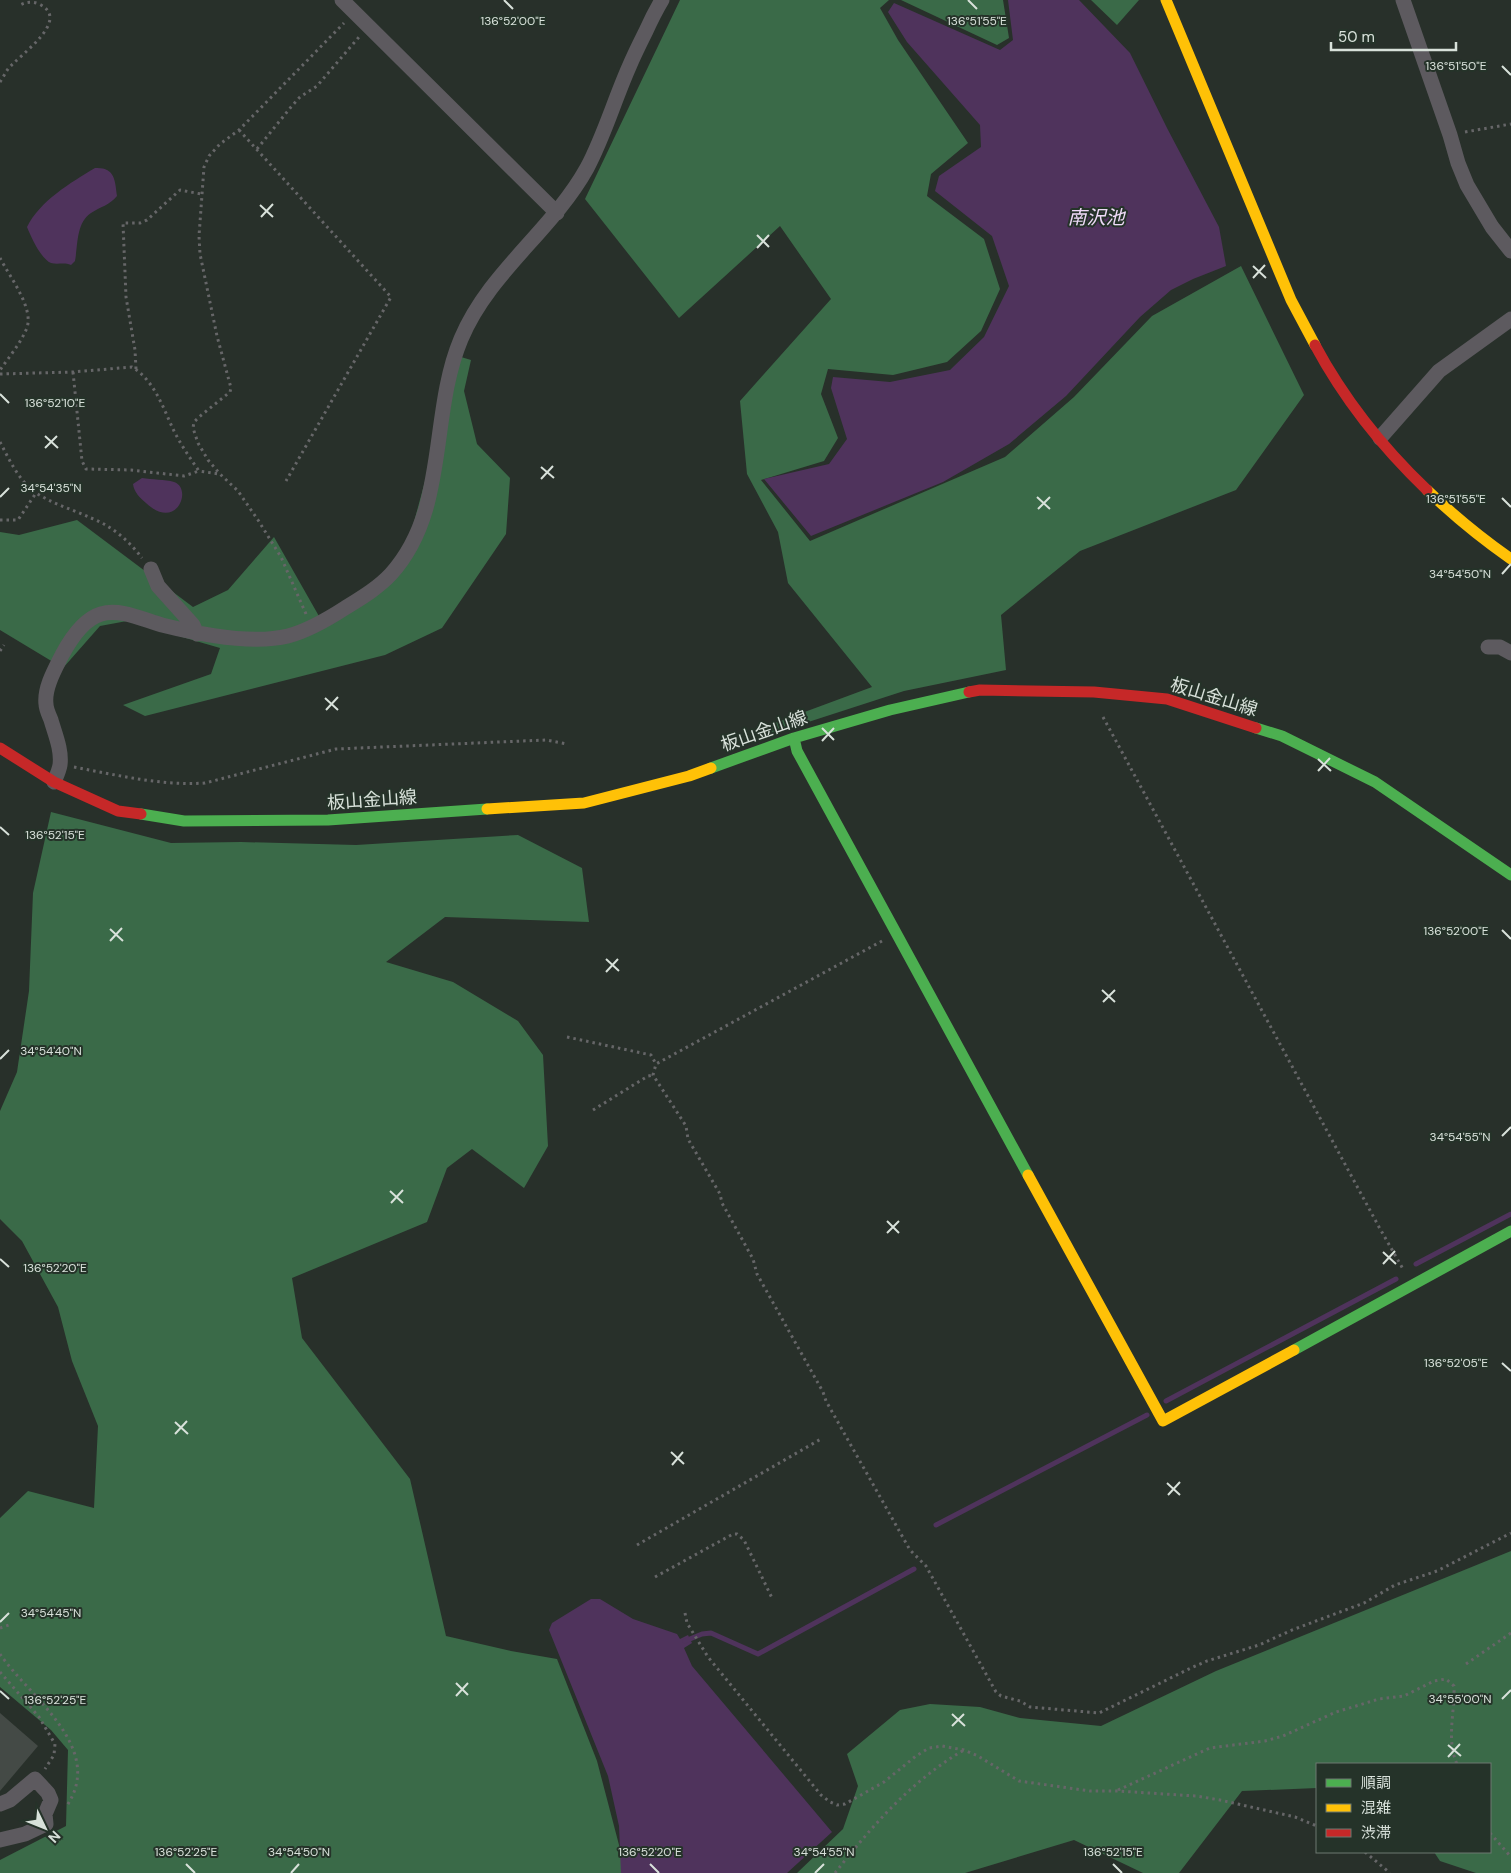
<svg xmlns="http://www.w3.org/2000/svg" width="1511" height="1873" viewBox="0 0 1511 1873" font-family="'DM Sans','Noto Sans JP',sans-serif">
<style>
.forest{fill:#3a6a48}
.water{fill:#4f335c}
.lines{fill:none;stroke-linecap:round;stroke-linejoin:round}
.stream{stroke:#4f335c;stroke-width:5}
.building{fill:#444a46}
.path{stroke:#666668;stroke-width:3;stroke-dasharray:2.5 4;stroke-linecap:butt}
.street{stroke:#5d5a5f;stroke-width:15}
.fast{stroke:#4caf50;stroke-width:11}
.slow{stroke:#ffc107;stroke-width:11}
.jam{stroke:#c62828;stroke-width:11}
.ticks{fill:none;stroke:#d8e1da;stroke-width:2}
.labels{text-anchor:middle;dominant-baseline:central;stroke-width:4;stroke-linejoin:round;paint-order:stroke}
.street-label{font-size:18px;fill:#d8e1da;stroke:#253329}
.water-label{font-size:19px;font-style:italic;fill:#efdaf8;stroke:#253329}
.ticks-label{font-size:12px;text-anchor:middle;fill:#d8e1da;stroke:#253329;stroke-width:4;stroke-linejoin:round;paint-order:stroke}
</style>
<rect width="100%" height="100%" fill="#28302a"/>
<path class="forest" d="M680,0H889L880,8L898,40L968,143L931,174L927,196L984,239L1000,289L981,331L947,362L893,375L828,369L821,394L838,438L824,461L761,480L810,541L1005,457L1074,397L1152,316L1241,266L1304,395L1236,490L1080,551L1001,615L1006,670L904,691L759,738L756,730L872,687L788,583L778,532L747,474L740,401L831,299L780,226L679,318L585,199Z
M901,0H1003L1009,38L997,45Z
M1091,0H1139L1117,25Z
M461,357L471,360L464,391L477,444L510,478L506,534L442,628L385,655L145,716L123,705L211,674L220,648L127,621L100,626L63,668L0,630V532L19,535L77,520L193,607L228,590L274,537L324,625L401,570L448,396Z
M51,812L171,843L241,842L356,845L518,835L582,868L589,922L445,917L386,962L453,982L518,1021L543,1055L548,1146L524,1188L472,1149L447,1168L427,1222L292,1278L302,1338L410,1479L446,1636L511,1651L557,1659L597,1761L624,1864L621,1873H0V1860L66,1826L68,1750L51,1730L0,1687V1518L28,1491L94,1508L98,1426L72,1361L58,1307L22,1241L0,1219V1111L17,1072L29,991L33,893Z
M1511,1551V1873H1476L1440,1861L1434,1852H1490V1764H1317V1788L1242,1791L1179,1873H1143L1074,1840L965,1873H797L843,1829L858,1786L847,1754L900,1710L930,1704L980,1707L1020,1718L1101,1726L1216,1671Z"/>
<path class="water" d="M1008,0H1079L1130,53L1167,128L1219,227L1226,266L1193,279L1171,290L1140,317L1066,396L1009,444L943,482L811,536L764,479L829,464L847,439L831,388L833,377L890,382L950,370L984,337L1009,286L992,236L935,191L939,176L981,147L980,125L907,42L888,12L894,3L1000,50L1013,40Z
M95,168C115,167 115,180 117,196C110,205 100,207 91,213C76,223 78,245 75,261L71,265C64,262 58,265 51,263C41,259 31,237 27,227C40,201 70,183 95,168Z
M142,478C152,480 165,479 174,482C193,488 177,532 146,503C140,498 134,492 133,484Z
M591,1599H600L633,1619L677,1634L680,1639L688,1635L692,1643L684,1648L692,1666L832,1832L787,1873H621L619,1826L608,1776L549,1630L552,1623Z"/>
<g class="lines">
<path class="stream" d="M1416,1264L1511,1214
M1166,1401L1396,1279
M936,1525L1147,1415
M685,1641L702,1634L711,1633L758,1654L914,1569"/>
</g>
<path class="building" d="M0,1713L38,1746L0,1791Z"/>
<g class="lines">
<path class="path" d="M0,82C3,78 5,73 8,69C18,56 73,20 39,4C32,1 26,2 20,5
M239,130L391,297L286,481
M1465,132L1511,124
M257,149L291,107L300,97L317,86L359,37
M0,258C9,276 36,310 26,330C20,344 9,357 0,370
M136,369L135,350L126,297L123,223H140L147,220L180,190L201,194
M73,372L82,461L86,469L131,470L184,476L199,471
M0,374L73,372L132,367C155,381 163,408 174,431C181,445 190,458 199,471L219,474
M0,442C9,459 17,477 32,490C49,503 72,509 91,518C112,526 129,541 142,558
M0,520H18L36,493
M306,614L281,557L258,520L238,491L220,474L208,460L198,443L193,428L194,422L199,417L230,392L231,388L217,336L200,254L199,236L204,167L209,156L220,144L239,130L344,23
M0,651L4,645
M1103,717L1379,1227L1403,1269
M74,767C117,775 161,786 205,783L336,749L546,740L567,744
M882,941L656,1064L653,1075L686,1126L688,1139L720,1194L722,1203L753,1259L757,1274L823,1392L826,1401L910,1550L926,1566L996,1692L1001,1696L1020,1701L1030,1707L1099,1713L1191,1668L1207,1661L1259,1645L1292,1630L1364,1603L1395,1585L1437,1571L1511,1533
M567,1037L651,1055L656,1064
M593,1110L648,1076L653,1075
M637,1545L821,1439
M655,1577L733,1534H737L744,1540L772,1598
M685,1613L687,1623L708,1657L821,1795L830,1802L837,1805L845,1804L884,1782L916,1756L929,1748L942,1746L964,1750L978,1756L1019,1781L1090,1791H1117L1196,1796L1220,1800L1295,1817L1317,1826
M0,1628L12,1624
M0,1654C29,1697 107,1748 66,1807
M1466,1664L1511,1633
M0,1672L39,1717L55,1744L54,1755L45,1769
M1118,1790L1210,1748L1265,1741L1283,1736L1336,1712L1379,1699L1404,1696L1434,1681L1446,1679L1454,1686C1455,1713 1446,1739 1457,1764
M1490,1833L1511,1857
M1365,1852L1390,1873
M835,1873C872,1826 912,1780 964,1750"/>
<path class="street" d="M342,0L557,213
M1403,0L1450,135L1458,163L1467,185L1492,227L1511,251
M1380,438L1439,371L1511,319
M151,569L158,586L193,625L197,634
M1488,647H1500L1511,653
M54,782C56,777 59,771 60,765C62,750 55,734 51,720C49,715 46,709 46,704C44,688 55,669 62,655C70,640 84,619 101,614C120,608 144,620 162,625C198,634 251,645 288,636C307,631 328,619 345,608C361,598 378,588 391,574C449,510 429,415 461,339C489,272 552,231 587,168C604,136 614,101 629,67C634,55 640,43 646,31C651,20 656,10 662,0
M0,1804L10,1800L35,1779L48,1793L51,1800L45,1814L46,1824L25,1834L0,1840"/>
<path class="fast" d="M1256,728L1282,736L1375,782L1511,875
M794,738L797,751L1028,1175
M711,768L794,738L890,710L969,692
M141,814L184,821L328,820L487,809
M1294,1350L1511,1231"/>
<path class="slow" d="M1166,0L1291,300L1315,345
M1427,490C1453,515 1481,538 1511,559
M487,809L584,803L689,776L711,768
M1028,1175L1163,1421L1294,1350"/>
<path class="jam" d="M1315,345C1344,399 1383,448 1427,490
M969,692L980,690L1094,692L1167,699L1256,728
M0,748L54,782L118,811L141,814"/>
</g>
<path class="ticks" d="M504,0L513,9M968,0L977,9M1502,66L1511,75M260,205L273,217M261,217L273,204M757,235L769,247M757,248L769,235M1253,266L1266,278M1253,278L1265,265M0,394L9,403M45,436L58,448M45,448L57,436M541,467L554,478M541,479L553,466M0,497L9,488M1037,497L1050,509M1502,498L1511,507M1038,509L1050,497M1502,574L1511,564M325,698L338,710M326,710L338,697M822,728L834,740M822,741L834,728M1318,759L1331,771M1318,771L1330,758M0,827L9,835M110,929L123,941M1502,930L1511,939M110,941L122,928M606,959L619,971M606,972L618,959M1102,990L1115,1002M1103,1002L1115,990M0,1059L9,1050M1502,1136L1511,1127M390,1191L403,1203M391,1203L403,1190M887,1221L899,1233M887,1233L899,1221M1383,1252L1396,1264M0,1259L9,1267M1383,1264L1395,1251M1502,1363L1511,1371M175,1422L188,1434M175,1434L187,1421M671,1452L684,1464M672,1465L683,1452M1167,1483L1180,1495M1168,1495L1180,1482M0,1622L9,1613M456,1683L468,1695M0,1691L9,1699M456,1696L468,1683M1502,1699L1511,1690M952,1714L965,1726M952,1726L964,1714M1448,1745L1461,1756M1448,1757L1460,1744M186,1864L195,1873M650,1864L659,1873M1113,1864L1122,1873M291,1873L299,1864M815,1873L824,1864"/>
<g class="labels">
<g class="street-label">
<text transform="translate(1214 697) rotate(17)">板山金山線</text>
<text transform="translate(764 731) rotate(-19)">板山金山線</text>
<text transform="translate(372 800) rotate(-4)">板山金山線</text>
</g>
<g class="water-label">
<text x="1096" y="217">南沢池</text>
</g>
</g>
<g class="ticks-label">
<text x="513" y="25">136°52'00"E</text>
<text x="977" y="25">136°51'55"E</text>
<text x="1456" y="70">136°51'50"E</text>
<text x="55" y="407">136°52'10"E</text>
<text x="51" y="492">34°54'35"N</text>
<text x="1456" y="503">136°51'55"E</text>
<text x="1460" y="578">34°54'50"N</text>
<text x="55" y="839">136°52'15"E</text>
<text x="1456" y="935">136°52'00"E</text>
<text x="51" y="1055">34°54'40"N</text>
<text x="1460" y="1141">34°54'55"N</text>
<text x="55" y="1272">136°52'20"E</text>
<text x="1456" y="1367">136°52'05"E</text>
<text x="51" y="1617">34°54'45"N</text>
<text x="1460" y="1703">34°55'00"N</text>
<text x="55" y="1704">136°52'25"E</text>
<text x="299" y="1856">34°54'50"N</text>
<text x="824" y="1856">34°54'55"N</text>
<text x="186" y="1856">136°52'25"E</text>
<text x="650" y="1856">136°52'20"E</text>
<text x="1113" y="1856">136°52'15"E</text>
</g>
<rect x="1316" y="1763" width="175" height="90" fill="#253329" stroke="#6d7970"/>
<rect x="1326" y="1779" width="25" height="8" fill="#4caf50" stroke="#6d7970"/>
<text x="1361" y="1788" font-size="15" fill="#d8e1da">順調</text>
<rect x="1326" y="1804" width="25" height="8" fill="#ffc107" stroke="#6d7970"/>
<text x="1361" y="1813" font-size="15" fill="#d8e1da">混雑</text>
<rect x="1326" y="1829" width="25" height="8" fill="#c62828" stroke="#6d7970"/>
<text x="1361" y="1838" font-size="15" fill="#d8e1da">渋滞</text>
<g transform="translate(45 1828) rotate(133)" stroke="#253329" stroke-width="4" paint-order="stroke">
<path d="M0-4L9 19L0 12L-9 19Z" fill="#d8e1da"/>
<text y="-8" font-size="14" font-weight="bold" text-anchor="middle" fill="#d8e1da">N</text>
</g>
<path d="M1331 42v8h125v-8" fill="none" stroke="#d8e1da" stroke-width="2.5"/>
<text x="1338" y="42" font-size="15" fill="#d8e1da" stroke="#253329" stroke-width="4" paint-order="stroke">50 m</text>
</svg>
